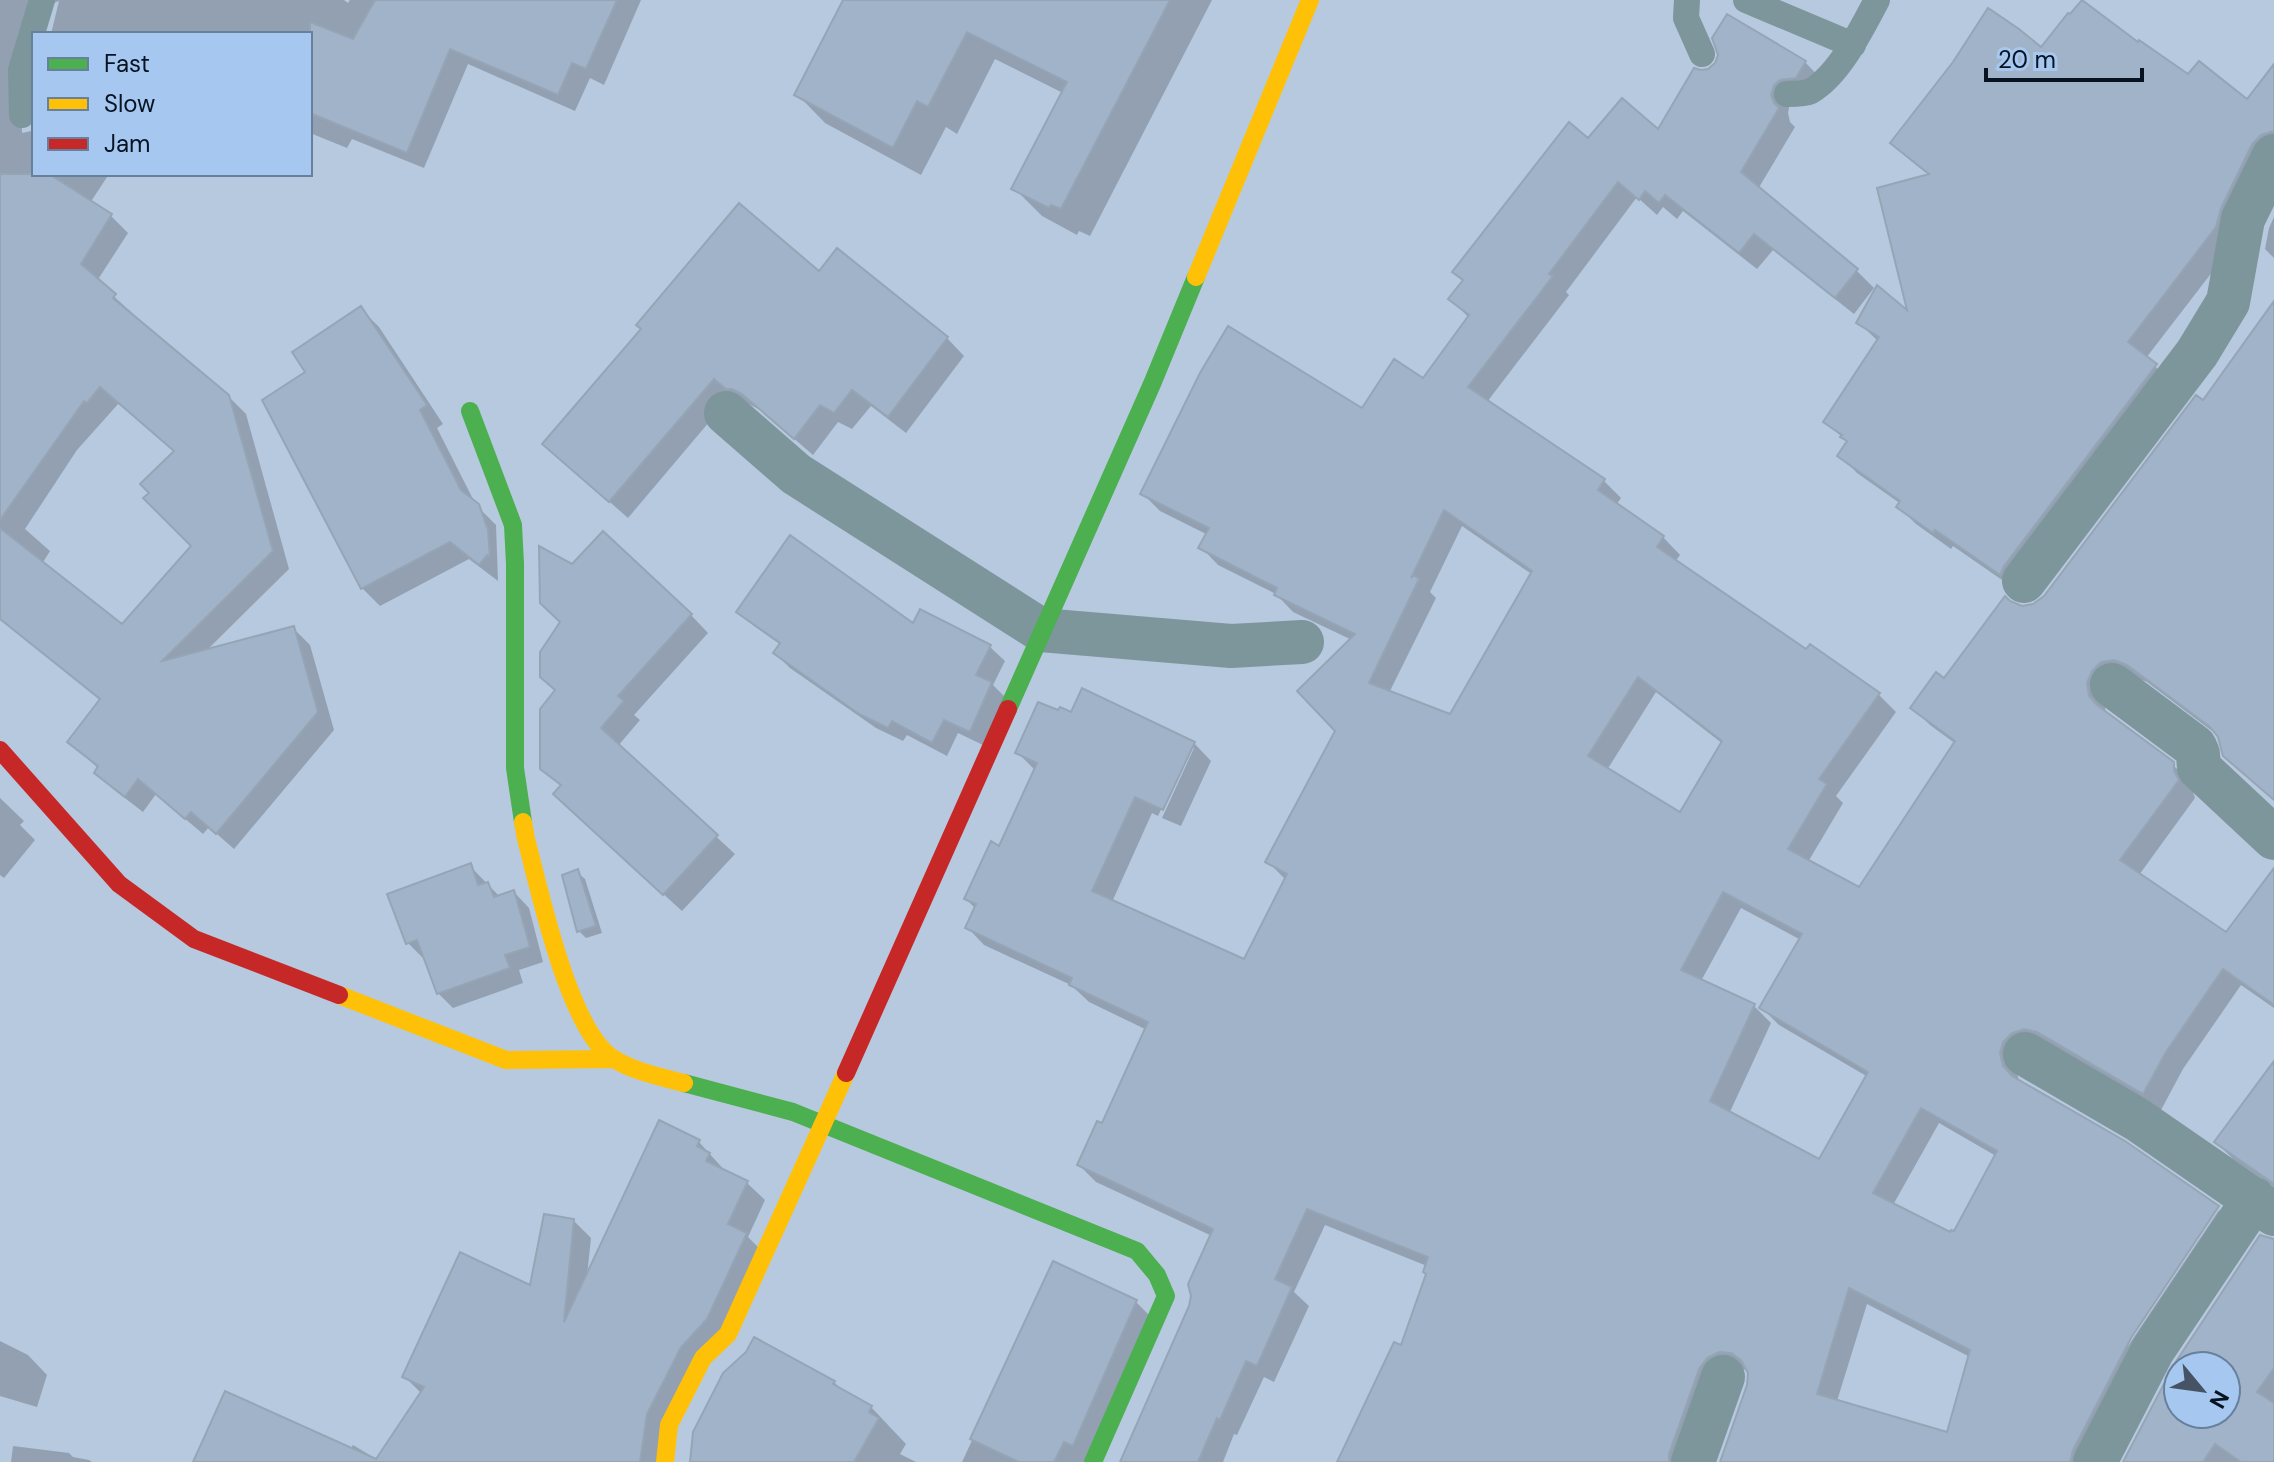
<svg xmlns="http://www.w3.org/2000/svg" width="2274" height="1462" viewBox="0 0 2274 1462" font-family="'DM Sans',sans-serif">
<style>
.shadow{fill:#0003;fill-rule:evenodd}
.building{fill:#a1b3c8;stroke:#96a5b6;stroke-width:2;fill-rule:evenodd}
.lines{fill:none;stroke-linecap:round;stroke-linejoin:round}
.lane{stroke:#7d969b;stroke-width:26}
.street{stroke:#7d969b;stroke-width:44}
.fast{stroke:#4caf50;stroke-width:18}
.slow{stroke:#ffc107;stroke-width:18}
.jam{stroke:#c62828;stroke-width:18}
</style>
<rect width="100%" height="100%" fill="#b7c9df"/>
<path class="shadow" d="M0,0H344L348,3L350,0H641L604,85L590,78L575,111L468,64L424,168L352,139L347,148L310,133V34H51L59,1L49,5L21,88L22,133L31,131L34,127V174H109L90,203L111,216L128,233L97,281L131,312L129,314L228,396L246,414L289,569L206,651L293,628L310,645L334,730L234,849L209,827L203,834L156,794L143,812L113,789L96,772L99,769L69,742L101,701L0,617ZM119,403L176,452L193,546L122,626L42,564L50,551L25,529L77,450Z
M845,0H1212L1090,236L1079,231L1077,235L1042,216L1014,188L1063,93L995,59L957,134L946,127L921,175L825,123L797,94Z
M2138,45L2189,77L2247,101L2274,79V156L2233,245L2146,358L2173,383L2018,591L1953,546L1951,549L1916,524L1899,507L1901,504L1857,473L1840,455L1848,443L1826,422L1879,342L1859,323L1910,315L1930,176L1910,160L1892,143L2041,50Z
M1805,62L1822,80L1790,103L1788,113L1790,122L1795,127L1758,189L1857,271L1874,288L1854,314L1773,250L1757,269L1683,211L1677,219L1663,207L1657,215L1637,197L1566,292L1569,295L1487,402L1604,481L1621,498L1616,505L1663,537L1680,555L1675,562L1806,652L1879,695L1896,712L1836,796L1843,803L1808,862L1860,890L1956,744L1930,725L1913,708L1945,681L2021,608L2034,606L2045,598L2203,403L2274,305V800L2225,755L2220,737L2147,682L2135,677L2104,701L2106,714L2172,764L2190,782L2195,798L2139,875L2226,935L2274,871V1008L2241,985L2183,1069L2161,1110L2017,1072L2019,1082L2123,1143L2218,1208H2215L2125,1343L2128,1346L2219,1210L2235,1225L2093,1462H1722L1749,1385V1370L1736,1369L1690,1462H1340L1403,1347L1429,1274L1427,1266L1325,1225L1294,1292L1309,1306L1274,1382L1264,1377L1237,1435L1234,1434L1223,1462H1122L1191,1307L1212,1236L1096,1182L1079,1165L1103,1125L1147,1030L1089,1002L1071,985L984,945L967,927L976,909L966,899L1000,849L1036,771L1018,753L1059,713L1194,743L1211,761L1181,826L1162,818L1194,748H1190L1158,816L1152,813L1112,902L1245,962L1286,880L1268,862L1337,731L1352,640L1293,612L1276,594L1218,565L1201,547L1208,535L1160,511L1143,494L1363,410L1423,381L1469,318L1451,299L1588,141L1659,132L1701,72ZM1462,526L1533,575L1451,717L1389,693L1436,598L1430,592ZM1656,692L1723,744L1681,814L1607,770ZM1741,908L1801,940L1762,1008L1779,1025L1868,1077L1820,1162L1729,1114L1771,1023L1754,1006L1701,981ZM1939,1123L1996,1156L1955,1234L1951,1235L1893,1205ZM1867,1304L1970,1357L1948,1434L1837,1401Z
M2274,217V258L2265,249L2269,228Z
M819,273L947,338L964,356L906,433L871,406L852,429L838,422L813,455L762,411L732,395L628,518L563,461Z
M361,309L379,327L443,424L437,428L476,505L496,525L498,581L469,559L380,606L362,588L308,372Z
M572,566L691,615L708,633L634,715L640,720L618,746L735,854L682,911L573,812L562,787L542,768L557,691L562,622Z
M739,611L914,626L990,647L1005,661L993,685L1006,698L985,746L958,733L947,756L907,735L903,741L876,728L790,668L775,653L781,645L754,626Z
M0,798L24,821L20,825L35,840L4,878L0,875Z
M470,866L500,897L514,892L529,908L543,962L519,970L523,983L453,1008L438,993L425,957H422L407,942Z
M577,872L585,879L602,933L586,938L579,931Z
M2274,1064V1187L2233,1159L2216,1142Z
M699,1142L727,1173L747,1183L765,1200L748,1237L763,1252L659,1462H195L350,1450L353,1445L378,1460L422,1394L404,1376L532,1288L573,1220L591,1238L587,1276Z
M2274,1240V1462H2132L2176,1364ZM2178,1366H2226V1414H2178Z
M1054,1264L1136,1302L1154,1320L1092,1462H962Z
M0,1341L28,1355L47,1375L37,1407L0,1396Z
M834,1382L843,1391L871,1407L906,1444L900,1454L916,1462H742Z
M13,1446L69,1453L73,1457L89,1460L92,1462H11Z"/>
<path class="building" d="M375,0H617L586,69L572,63L558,95L450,49L407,153L310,113V22L353,39Z
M843,0H1170L1061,209L1051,205L1049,208L1011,189L1067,82L967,32L928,107L917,101L893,148L794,95Z
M2082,0L2138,42L2139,40L2188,74L2199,61L2247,99L2274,64V131L2261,135L2252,144L2221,208L2216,227L2128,342L2157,364L2004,566L2000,575L1935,530L1933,533L1896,507L1900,501L1837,456L1847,441L1840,437L1842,435L1823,422L1879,337L1856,323L1877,285L1907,310L1877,188L1929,174L1890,143L1953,62L1988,8L2019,29L2041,47L2068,13L2070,14Z
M1727,14L1806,61L1796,78L1780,80L1774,85L1771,95L1774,103L1779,108L1741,172L1858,269L1835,298L1754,234L1739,253L1665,195L1659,203L1645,191L1639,200L1618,182L1549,274L1553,276L1468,387L1605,479L1598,490L1664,536L1657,547L1806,649L1810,644L1880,693L1819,779L1827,784L1788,849L1859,887L1955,741L1910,708L1936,672L1944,678L2005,596L2010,601L2022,606L2033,604L2044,596L2196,395L2203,400L2274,301V800L2223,756L2218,737L2210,727L2127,665L2114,660L2101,662L2092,671L2087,683L2089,696L2097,705L2174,762V771L2179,780L2120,860L2226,932L2274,868V1005L2223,969L2166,1052L2143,1094L2037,1032L2024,1029L2012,1033L2003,1042L2000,1053L2003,1066L2012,1076L2125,1141L2219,1206L2131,1338L2073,1450L2070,1462H1720L1747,1385L1748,1373L1741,1360L1731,1353L1719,1352L1707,1358L1699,1369L1669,1454V1462H1337L1394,1342L1401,1345L1426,1274L1423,1272L1428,1257L1307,1209L1275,1279L1292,1287L1257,1366L1246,1361L1220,1420L1217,1418L1198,1462H1120L1189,1306L1191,1296L1188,1284L1213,1229L1077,1165L1097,1121L1102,1123L1148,1022L1069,985L1072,978L965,928L976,904L964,899L991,841L999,846L1037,763L1015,753L1038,702L1058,710L1060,707L1071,712L1082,688L1195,742L1163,810L1135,797L1092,891L1244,959L1287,874L1265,862L1335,731L1297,691L1355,634L1274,595L1277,588L1198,548L1209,528L1140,494L1200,373L1228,326L1362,408L1394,359L1423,378L1469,315L1448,299L1463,280L1452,272L1569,122L1588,138L1622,98L1658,129L1694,68L1701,70L1708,69L1715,63L1718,55L1712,38ZM1444,510L1532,571L1450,714L1369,683L1419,579L1414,575L1411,578ZM1638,677L1722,741L1680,812L1588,756ZM1723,892L1802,934L1759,1008L1868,1072L1819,1159L1710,1101L1755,1004L1681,970ZM1921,1108L1997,1151L1954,1231L1951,1230L1950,1232L1873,1193ZM1849,1288L1970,1350L1947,1432L1817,1394Z
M0,174H49L112,214L81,264L116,294L113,298L229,395L273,551L162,661L294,626L318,712L216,834L191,812L185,819L138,779L125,797L94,773L98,766L67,742L100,699L0,619V528L122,624L191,546L143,498L149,493L140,484L174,451L100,387L87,403L84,401L0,520Z
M739,203L819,271L837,248L948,337L888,417L852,390L834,413L820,405L794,439L742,394L732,389H726L714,379L609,502L542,444L641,329L636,325Z
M361,306L427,405L420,410L461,490L479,504L488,530L490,557L487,555L479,565L450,542L361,589L262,400L305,372L292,352Z
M603,531L692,614L618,696L624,701L601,728L718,835L663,895L553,794L561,785L540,769V709L555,690L540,677V652L560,622L540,603L539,546L572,564Z
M790,535L913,623L920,609L991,645L976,675L992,682L970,732L944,720L932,743L892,721L888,728L859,714L773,653L780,643L736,612Z
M471,863L478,885L488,882L494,897L514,890L530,947L505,955L510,968L437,994L417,940L406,944L387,894Z
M578,869L596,926L577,932L562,875Z
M2274,1061V1184L2214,1142Z
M659,1120L700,1140L697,1146L710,1153L706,1161L748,1181L728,1224L747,1233L707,1319L681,1347L647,1414L640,1462H193L225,1391L376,1459L424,1387L402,1377L460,1252L530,1285L544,1214L574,1219L564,1322Z
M2260,1235L2274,1239V1368L2257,1392L2274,1403V1462H2241L2215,1444L2203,1462H2123L2175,1363ZM2178,1366H2226V1414H2178Z
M1053,1261L1137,1300L1073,1446L1064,1442L1054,1462H1019L970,1439Z
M754,1337L835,1381L833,1384L872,1406L869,1412L879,1418L854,1462H690L693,1432L723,1373L746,1352Z"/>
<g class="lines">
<path class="lane" d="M1687,0L1686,18L1702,54
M1746,0L1853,45
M1787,94C1794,94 1805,94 1811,91C1840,74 1862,28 1877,0
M22,115L21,70L42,0"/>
<path class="street" d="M726,413L796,474L1041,630L1231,646L1302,642
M2024,581L2197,353L2228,302L2243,219L2274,156
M2112,685L2195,747L2198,754L2199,768L2274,838
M2025,1054L2138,1120L2274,1214
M1693,1462L1723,1377
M2095,1462L2153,1350L2254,1199"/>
<path class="fast" d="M470,411L513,525L515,564V768L523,822
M1008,709L1152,384L1196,277
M684,1083L793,1112L1137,1251L1157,1275L1166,1296L1093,1462"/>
<path class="slow" d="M1196,277L1310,0
M523,822L526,839C540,891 569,1032 614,1059C635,1072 661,1077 684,1083
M339,995L506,1060L613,1059
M665,1462L669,1425L703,1358L728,1334L846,1073"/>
<path class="jam" d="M0,750L119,884L194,939L339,995
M846,1073L1008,709"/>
</g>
<rect x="32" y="32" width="280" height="144" fill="#a6c8f0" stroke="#66809d" stroke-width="2"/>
<rect x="48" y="58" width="40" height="12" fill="#4caf50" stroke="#66809d" stroke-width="2"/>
<text x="104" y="72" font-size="24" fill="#071321">Fast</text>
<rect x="48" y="98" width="40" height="12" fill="#ffc107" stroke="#66809d" stroke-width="2"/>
<text x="104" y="112" font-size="24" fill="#071321">Slow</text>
<rect x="48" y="138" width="40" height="12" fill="#c62828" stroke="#66809d" stroke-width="2"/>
<text x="104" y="152" font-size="24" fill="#071321">Jam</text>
<g transform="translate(2202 1390) rotate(119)"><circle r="38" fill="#a6c8f0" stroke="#66809d" stroke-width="2"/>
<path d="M0-6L14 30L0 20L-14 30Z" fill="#455364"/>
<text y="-12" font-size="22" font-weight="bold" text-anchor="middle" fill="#071321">N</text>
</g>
<path d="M1986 68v12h156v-12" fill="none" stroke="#071321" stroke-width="4"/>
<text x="1998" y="68" font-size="24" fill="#071321" stroke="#a6c8f0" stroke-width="6" paint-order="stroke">20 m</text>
</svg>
